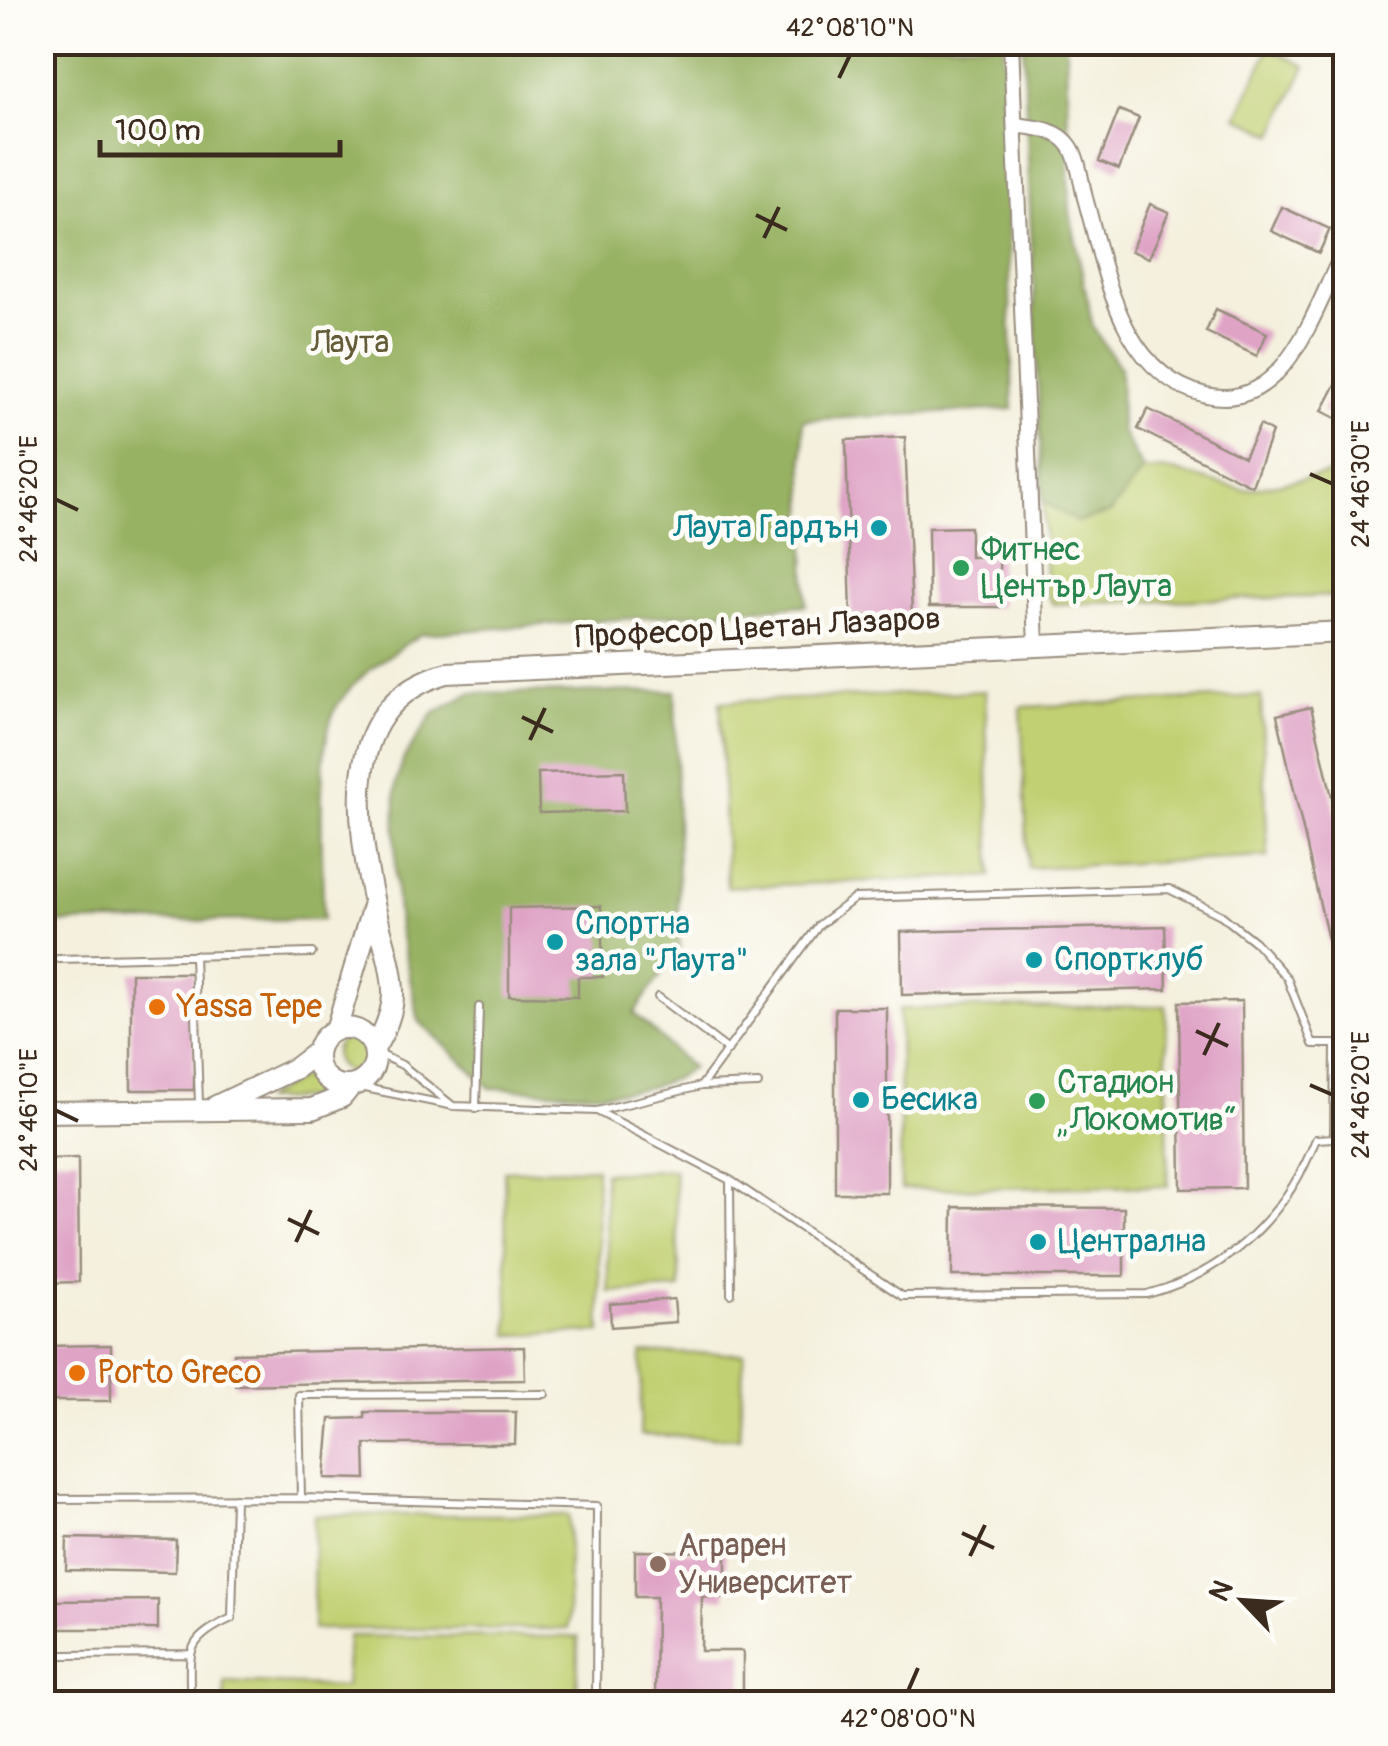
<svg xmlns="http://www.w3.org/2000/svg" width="1388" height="1746" viewBox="0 0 1388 1746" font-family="Pangolin,sans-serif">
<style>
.green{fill:#c1d072;stroke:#7e7d48;stroke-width:2.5}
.forest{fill:#98b264;stroke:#6a6e41;stroke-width:2.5}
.building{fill:#dfa3c6}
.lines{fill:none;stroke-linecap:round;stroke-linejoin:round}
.lane-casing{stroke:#988d7e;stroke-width:10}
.street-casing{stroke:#988d7e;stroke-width:18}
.secondary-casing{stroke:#988d7e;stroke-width:24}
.lane{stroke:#fff;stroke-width:6}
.street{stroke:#fff;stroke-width:14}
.secondary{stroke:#fff;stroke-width:20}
.ticks{fill:none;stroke:#3b2a1e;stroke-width:4}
.culture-dot{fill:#0f9aa8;stroke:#fdfcf7;stroke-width:4}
.leisure-dot{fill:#2e9e5b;stroke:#fdfcf7;stroke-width:4}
.food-dot{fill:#e8710a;stroke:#fdfcf7;stroke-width:4}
.education-dot{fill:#8d6e63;stroke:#fdfcf7;stroke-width:4}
.labels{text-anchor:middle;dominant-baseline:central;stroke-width:9;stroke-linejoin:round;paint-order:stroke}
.park-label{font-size:32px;fill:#635c37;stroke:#fdfcf7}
.culture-label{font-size:32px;fill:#0d838f;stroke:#fdfcf7;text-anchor:start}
.leisure-label{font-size:32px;fill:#27864d;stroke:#fdfcf7;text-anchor:start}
.street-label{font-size:32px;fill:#3b2a1e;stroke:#fdfcf7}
.food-label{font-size:32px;fill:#c56008;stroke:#fdfcf7;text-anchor:start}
.education-label{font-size:32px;fill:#785e54;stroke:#fdfcf7;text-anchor:start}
.neatline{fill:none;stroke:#3b2a1e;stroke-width:4}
.ticks-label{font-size:25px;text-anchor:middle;fill:#3b2a1e}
</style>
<rect width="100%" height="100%" fill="#fdfcf7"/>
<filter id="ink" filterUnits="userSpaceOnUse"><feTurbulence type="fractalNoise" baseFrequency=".01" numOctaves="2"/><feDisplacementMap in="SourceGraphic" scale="20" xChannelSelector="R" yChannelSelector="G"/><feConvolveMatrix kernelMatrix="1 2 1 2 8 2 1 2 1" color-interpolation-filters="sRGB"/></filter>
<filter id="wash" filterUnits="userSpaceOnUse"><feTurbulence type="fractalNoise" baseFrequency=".0048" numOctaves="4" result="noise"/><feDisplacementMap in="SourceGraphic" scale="40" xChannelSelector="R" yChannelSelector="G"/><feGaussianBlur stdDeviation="2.25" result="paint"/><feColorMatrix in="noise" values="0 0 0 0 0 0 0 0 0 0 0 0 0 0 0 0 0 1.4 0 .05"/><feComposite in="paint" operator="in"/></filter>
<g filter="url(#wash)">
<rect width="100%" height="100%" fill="#f4f0dd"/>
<path class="green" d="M1269,48L1306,66L1274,134L1237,117Z
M1143,470L1173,471L1244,490L1345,471V596L1053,604L1046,591L1043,501L1077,521L1110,513Z
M985,691L992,876L727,887L720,702Z
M1261,696L1268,857L1028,868L1021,707Z
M1166,1006L1168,1186L901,1189L899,1009Z
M335 1054a18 18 0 1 1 36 0a18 18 0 1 1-36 0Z
M303,1076L323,1098L262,1100Z
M596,1168L601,1332L509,1335L504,1171Z
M674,1169L680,1289L609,1292L604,1173Z
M642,1353L744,1354L739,1438L640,1435Z
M314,1515H569L568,1629H313Z
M348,1636L578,1637L577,1703H224L225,1682L345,1687Z"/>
<path class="forest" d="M42,43H1003L1013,409L803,420L806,605L421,634C392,653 358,674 338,704C313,742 324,868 323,919L43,923Z
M1023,43H1066L1070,212L1093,328L1120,368L1121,430L1143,470L1110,513L1077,522L1043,501Z
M675,691L679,949L634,1013L692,1068C639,1107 554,1089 490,1088L419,1021L399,927L395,877L396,783L404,758L433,714L470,693Z"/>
<g id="blocks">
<path class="building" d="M1119,110L1139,118L1119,169L1099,161Z
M1150,204L1169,212L1149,258L1131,251Z
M1282,207L1330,229L1319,253L1271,231Z
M1216,309L1267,333L1257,356L1206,332Z
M1346,365V423L1322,411Z
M1148,409L1244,457L1260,425L1272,432L1252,486L1138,429Z
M905,437L912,616H851L846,440Z
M970,527V557H999L1000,607H929L928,528Z
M1311,707L1346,857V996L1341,997L1277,715Z
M624,771L625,811L539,813L538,773Z
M601,906L603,977H578V997L509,996V908Z
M1165,926L1167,989L902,995L901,932Z
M131,973H194V1090H131Z
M1242,1001L1244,1188L1181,1189L1179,1002Z
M835,1008H887V1193H835Z
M78,1158L79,1282L42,1283V1159Z
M953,1207L1124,1208V1276H952Z
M674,1299L676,1322L611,1327L610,1304Z
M111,1345V1401H42V1346Z
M524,1347L525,1380L235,1385L234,1353Z
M365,1412H516L515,1444H365L366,1479L325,1478L330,1419L365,1418Z
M67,1538L176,1540L175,1572L66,1570Z
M635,1551L726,1552V1598L702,1597L701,1651H743V1704H655L656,1597H635Z
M42,1552H51V1601L158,1600V1629H42Z"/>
</g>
</g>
<g filter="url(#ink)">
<use href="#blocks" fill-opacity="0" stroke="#988d7e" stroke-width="2.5"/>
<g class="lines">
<g class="lane-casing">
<path id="lane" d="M194,955L199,1104
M58,959L312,953
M658,997L728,1050
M377,1053L402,1065L453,1106
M355,1086L454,1106L597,1111L701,1086L758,1084
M476,1108L479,1007
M597,1111L730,1180L902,1296L1147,1294C1227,1273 1287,1215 1316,1139L1334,1138L1335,1044H1313L1287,978L1255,942L1221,915L1169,889L855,898L819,925L701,1086
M730,1181L731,1294
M301,1498L299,1395L545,1394
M42,1499L301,1498L597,1506L596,1704
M61,1655L191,1654
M190,1704C191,1653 181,1641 232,1618L235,1498"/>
</g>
<g class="street-casing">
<path id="street" d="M1011,42L1036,646
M1015,125C1034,128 1058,128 1070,146C1079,159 1081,182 1085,198C1106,271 1119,374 1206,395C1285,413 1314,310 1342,255L1346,257"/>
</g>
<g class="secondary-casing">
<path id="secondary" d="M317 1057a29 29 0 1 1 58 0a29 29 0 1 1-58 0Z
M336,1030L373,906
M374,1049C384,1032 394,1012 393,991C392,963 381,935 375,908C356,820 338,704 447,673L1346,632
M216,1106L296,1068L317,1052
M42,1112L312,1109L342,1097L350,1087"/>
</g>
<use href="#lane" class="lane"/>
<use href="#street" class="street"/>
<use href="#secondary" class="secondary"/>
</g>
</g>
<path class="ticks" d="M839,78L850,55M756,215L787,230M764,238L779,207M1310,474L1333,484M55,499L78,510M522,717L553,732M530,740L545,708M1196,1031L1228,1046M1204,1055L1219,1023M1310,1085L1333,1095M55,1110L78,1121M288,1219L319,1234M296,1242L311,1210M962,1533L994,1548M970,1556L985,1525M908,1691L918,1668"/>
<g class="culture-dot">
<circle cx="879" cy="528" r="10"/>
<circle cx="555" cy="942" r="10"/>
<circle cx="1034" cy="960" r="10"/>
<circle cx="861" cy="1100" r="10"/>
<circle cx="1038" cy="1242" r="10"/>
</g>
<g class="leisure-dot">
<circle cx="961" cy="568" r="10"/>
<circle cx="1037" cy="1101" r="10"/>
</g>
<g class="food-dot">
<circle cx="157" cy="1007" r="10"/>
<circle cx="77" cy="1373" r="10"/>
</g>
<circle class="education-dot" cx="658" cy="1564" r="10"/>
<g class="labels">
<g class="park-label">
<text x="350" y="343">Лаута</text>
</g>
<g class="culture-label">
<text x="859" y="528" text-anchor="end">Лаута Гардън</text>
<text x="575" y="924">Спортна<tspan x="575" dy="37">зала "Лаута"</tspan></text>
<text x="1054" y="960">Спортклуб</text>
<text x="881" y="1100">Бесика</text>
<text x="1058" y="1242">Централна</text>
</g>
<g class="leisure-label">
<text x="981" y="550">Фитнес<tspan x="981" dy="37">Център Лаута</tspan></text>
<text x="1057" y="1083">Стадион<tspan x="1057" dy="37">„Локомотив“</tspan></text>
</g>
<g class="street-label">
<text transform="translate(758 628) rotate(-3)">Професор Цветан Лазаров</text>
</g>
<g class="food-label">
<text x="177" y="1007">Yassa Tepe</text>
<text x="97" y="1373">Porto Greco</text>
</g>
<g class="education-label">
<text x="678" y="1546">Аграрен<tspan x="678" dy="37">Университет</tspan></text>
</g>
</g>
<rect width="1388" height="1746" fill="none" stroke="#fdfcf7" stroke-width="110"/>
<g transform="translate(1243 1601) rotate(295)" stroke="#fdfcf7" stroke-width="8" paint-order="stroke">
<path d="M0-8L18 38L0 25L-18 38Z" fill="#3b2a1e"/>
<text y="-15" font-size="28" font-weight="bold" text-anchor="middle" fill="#3b2a1e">N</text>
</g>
<path d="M100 140v15h240v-15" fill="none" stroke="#3b2a1e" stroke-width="5"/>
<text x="115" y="140" font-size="30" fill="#3b2a1e" stroke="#fdfcf7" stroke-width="8" paint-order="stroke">100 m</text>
<rect x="55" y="55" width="1278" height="1636" class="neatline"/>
<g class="ticks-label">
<text x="850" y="36">42°08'10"N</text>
<text transform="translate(1360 484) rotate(-90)" y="9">24°46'30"E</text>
<text transform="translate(28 499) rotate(-90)" y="9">24°46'20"E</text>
<text transform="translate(1360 1095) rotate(-90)" y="9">24°46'20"E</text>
<text transform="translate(28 1110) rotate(-90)" y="9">24°46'10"E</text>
<text x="908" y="1727">42°08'00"N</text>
</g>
</svg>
